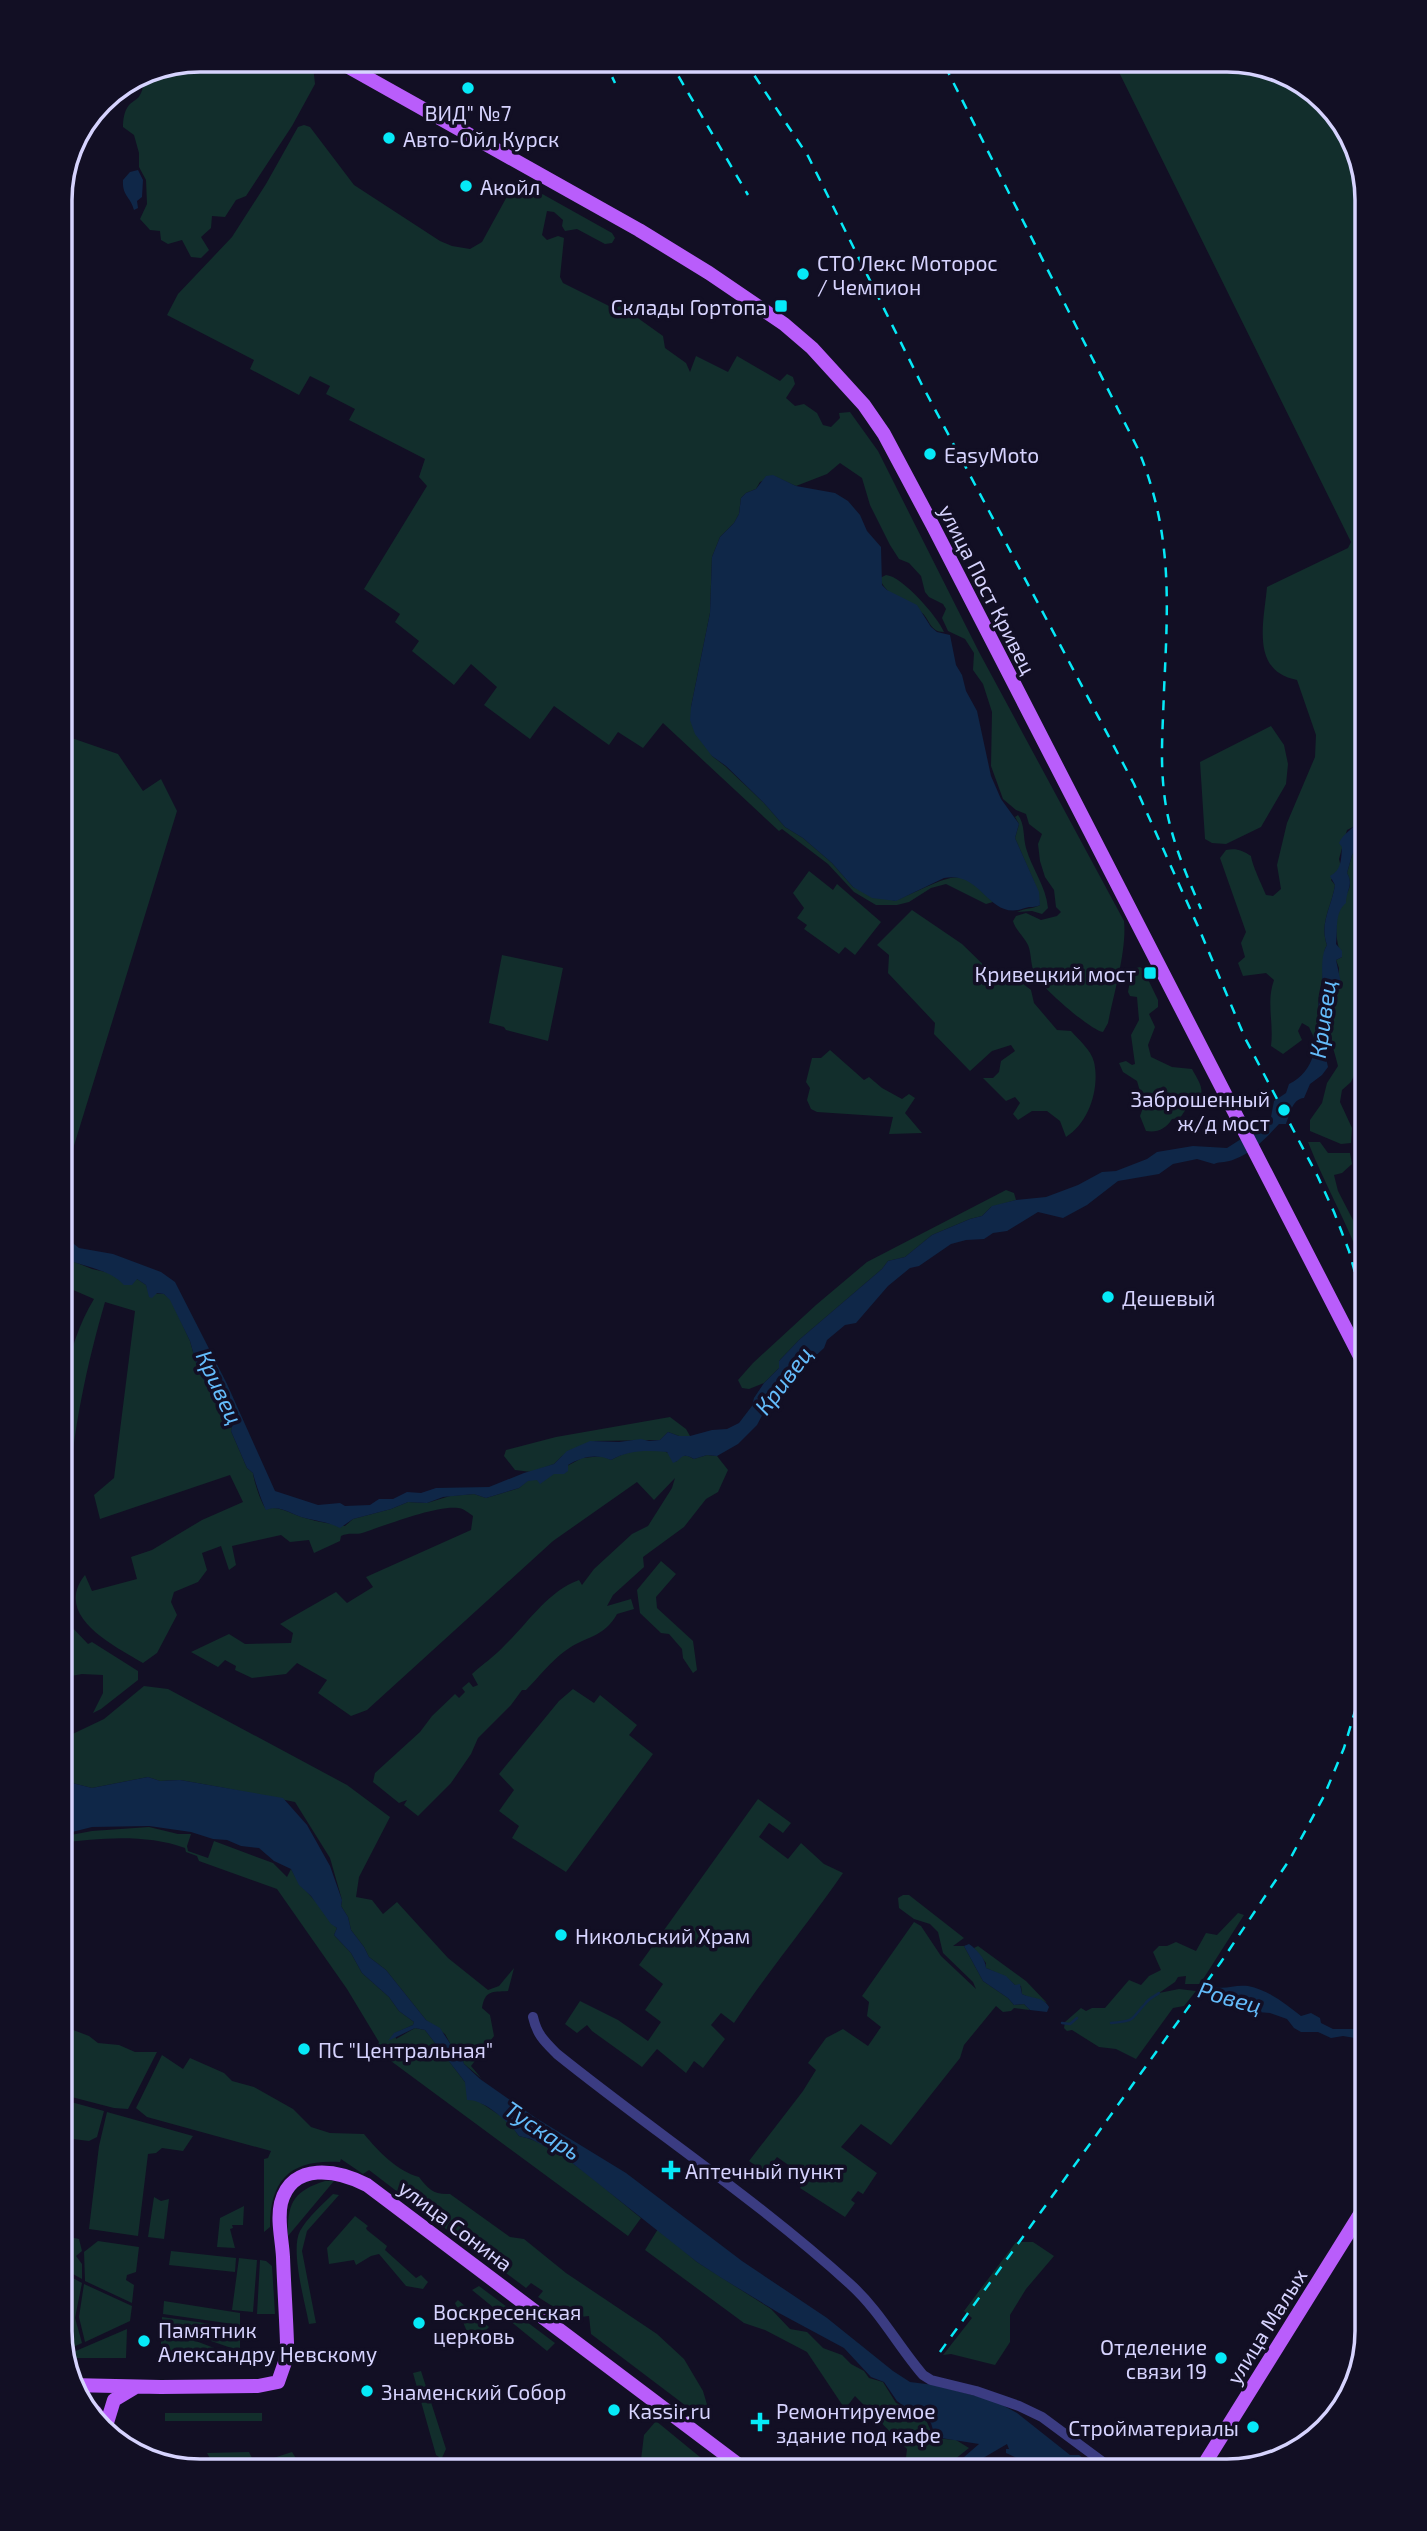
<svg xmlns="http://www.w3.org/2000/svg" width="1427" height="2531" viewBox="0 0 1427 2531" font-family="'Exo 2',sans-serif">
<style>
.green{fill:#122e2c}
.water{fill:#0f2748}
.lines{fill:none;stroke-linecap:round;stroke-linejoin:round}
.stream{stroke:#0f2748;stroke-width:2.5}
.minor{stroke:#3b3c82;stroke-width:10}
.major{stroke:#b95dfb;stroke-width:14}
.rail{stroke:#06e9f7;stroke-width:2.5;stroke-dasharray:10 9;stroke-linecap:butt}
.poi-dot{fill:#06e9f7;stroke:#120f24;stroke-width:2.5}
.labels{text-anchor:middle;dominant-baseline:central;stroke-width:7;stroke-linejoin:round;paint-order:stroke}
.poi-label{font-size:21px;fill:#d6d3fe;stroke:#120f24;text-anchor:start}
.street-label{font-size:21px;fill:#d6d3fe;stroke:#120f24}
.water-label{font-size:23px;font-style:italic;fill:#64bcfb;stroke:#120f24}
.rim{fill:none;stroke:#d6d3fe;stroke-width:3.5}
</style>
<rect width="100%" height="100%" fill="#120f24"/>
<path class="green" d="M200,60H302L313,66L315,84L292,126L246,196L236,200L225,217L212,216L211,228L201,237L209,250L201,258L191,257L182,240L168,244L161,240L160,231L150,230L140,219L147,204L146,180L139,167V153L134,135L123,127C123,120 124,111 129,105C134,100 138,100 141,93C145,85 141,79 145,71Z
M1113,60H1236L1305,83L1357,146L1367,200V807L1358,817L1355,826L1347,830L1339,859L1341,867L1331,880L1335,885C1332,906 1319,923 1327,945C1323,952 1325,953 1324,961C1324,971 1321,985 1319,994C1316,1010 1323,1022 1315,1040L1309,1027L1302,1023L1298,1031L1302,1040L1283,1054L1271,1046C1274,1023 1266,1002 1274,980L1266,973L1243,976L1238,963L1245,957L1241,943L1246,932L1220,858L1226,850C1236,848 1242,850 1251,856C1252,865 1262,885 1266,895L1273,896L1281,889L1277,865L1287,823L1315,757L1316,735L1297,680C1250,671 1264,622 1267,587L1348,548L1351,542Z
M304,125L310,127L354,185L440,241L452,246L470,249L482,242L510,191L528,186L612,233L615,238L612,243L605,244L577,229L565,231L562,226L563,220L554,212L547,211L542,235L547,240L558,236L564,238L560,277L563,283L613,308L625,305L628,311L663,336L665,348L686,363L690,372L696,356L728,372L737,356L780,381L787,374L793,377L795,384L786,398L795,406L804,404L817,413L823,425L831,427L840,418L839,413L850,412L878,451L979,652L1124,921C1127,949 1114,993 1108,1023L1103,1032C1090,1030 1044,989 1036,977C1030,967 1032,954 1028,945C1024,936 1016,931 1013,921L1016,916L1026,913L1041,920L1057,916L1061,912L1056,907L1054,890L1045,877L1040,861L1038,844L1042,834L1029,824L1026,814L1016,810L1003,799L991,766L992,712L983,684L973,670L974,653L965,639L948,631L942,618L946,609L943,604L929,597L925,592L921,576L909,563L899,559L890,545L870,505L862,478L840,463L827,474L796,486L774,476L760,482L756,489L746,493L741,498L739,514L734,523L720,537L712,557L710,613L691,707L712,756L725,766L764,803L785,827L803,838L832,863L853,887L895,901C905,896 916,892 926,887C963,871 964,874 993,902L986,904L946,884L931,888L909,902L897,905H876L854,892L828,864L782,829L779,831L663,723L643,748L618,732L609,745L554,706L530,739L484,705L497,687L471,664L454,685L412,651L419,641L395,622L400,614L364,589L427,486L419,477L425,459L349,420L355,409L326,394L330,386L310,376L299,395L250,369L254,360L167,315L178,294L232,237L266,184L298,127Z
M886,575C902,576 938,617 944,632C929,632 930,618 920,611C906,601 885,596 880,578Z
M1271,726L1284,745L1288,764L1286,784L1261,827L1226,844L1212,843L1205,839L1200,762Z
M60,734L118,754L143,791L161,779L177,811L60,1191Z
M1018,815C1025,824 1023,837 1026,848C1032,869 1046,886 1048,908L1042,914L1032,911L1017,912C1025,908 1033,909 1040,905L1035,884L1015,838L1019,824L1015,817Z
M1367,821V1060L1358,1067L1351,1082L1342,1090L1340,1102L1352,1128L1351,1143L1341,1144L1310,1131V1120L1322,1103L1327,1083L1338,1066C1332,1040 1317,1012 1338,990L1339,968L1336,960L1342,957C1336,943 1334,923 1339,908C1345,894 1355,888 1347,873L1352,855L1358,846L1362,827Z
M809,871L833,890L837,884L881,922L855,955L845,947L839,954L804,929L807,925L797,918L804,908L793,893Z
M912,910L962,944L998,979L1006,971L1031,990L1034,1003L1057,1030L1071,1031C1079,1040 1091,1050 1094,1062C1100,1088 1089,1123 1066,1137L1060,1121L1047,1111H1032L1018,1120L1013,1114L1020,1103L1015,1097L1006,1101L983,1078H993L999,1072L1001,1061L1015,1051L1011,1045L992,1051L970,1071L934,1034L935,1023L888,973L889,955L877,945Z
M502,955L563,968L548,1041L506,1030L504,1027L489,1023Z
M1140,967L1143,969L1158,1000V1007L1149,1014L1155,1027L1148,1045L1151,1057L1172,1067L1192,1069C1200,1084 1206,1089 1197,1106L1186,1109L1180,1118L1172,1119C1166,1129 1157,1133 1146,1131L1140,1116L1144,1105L1137,1081L1123,1072L1119,1063L1126,1061L1132,1065L1135,1064L1131,1035L1139,1020L1137,997L1130,996L1128,992L1132,969Z
M830,1050L864,1080L869,1077L882,1088L902,1099L909,1094L915,1098L905,1113L922,1133L889,1134L893,1117L817,1112L811,1109L807,1100L810,1088L806,1082L812,1058H821Z
M1308,1142H1320L1328,1153H1350L1352,1164L1342,1173L1334,1175L1338,1191L1354,1222L1363,1232L1367,1250V1278C1352,1231 1326,1188 1308,1142Z
M1006,1190L1014,1193L1016,1200L991,1207L982,1216L970,1219L932,1235L905,1257L888,1261L882,1269L799,1340L779,1361V1368L764,1383L749,1389L742,1388L738,1380L753,1363L816,1305L867,1262Z
M60,1256L92,1269L137,1279L146,1285L149,1293L164,1294L171,1300L190,1341L199,1373L224,1406L232,1428L231,1431L247,1468L253,1473C254,1482 261,1503 266,1509C280,1505 292,1515 305,1518C318,1522 332,1524 345,1526L353,1519L391,1509L408,1502L427,1503L450,1496L474,1494L486,1498L506,1492L519,1488L527,1481L554,1473L582,1458L603,1456L611,1460C624,1452 654,1444 668,1453C671,1456 673,1459 676,1462L680,1456H688L694,1459L707,1455L717,1456L728,1470L718,1492L706,1499L684,1527L643,1557L644,1567L613,1595L607,1606L631,1599L634,1609L617,1614C604,1638 585,1636 565,1651C550,1662 539,1677 526,1690H522L511,1705L478,1738L471,1754L451,1783L418,1816L404,1805L407,1800L399,1803L373,1782L375,1773L420,1732L432,1716L455,1694L459,1698L465,1692L462,1688L469,1682L473,1687L478,1685L472,1674C483,1664 495,1656 505,1645C528,1623 548,1591 579,1580L582,1585L594,1569L632,1534L648,1526L672,1488L675,1478L654,1500L637,1482L553,1541L367,1710L351,1716L318,1693L327,1680L297,1663L286,1674L252,1678L235,1670L236,1666L225,1660L218,1667L191,1652L229,1634L245,1644L291,1643L293,1633L280,1624L336,1592L347,1603L373,1587L366,1577L471,1530L473,1516C469,1513 463,1508 458,1508C436,1505 384,1526 362,1533C354,1535 349,1532 341,1536L340,1541L314,1553L309,1540L290,1542L281,1535L232,1546L236,1565L229,1570L221,1546L202,1553L207,1570L198,1582L174,1592L171,1602L177,1615L157,1653L143,1663C115,1646 52,1616 85,1575L92,1591L137,1579L131,1557L152,1550L202,1520L243,1502L230,1475L100,1519L94,1495L114,1478L135,1311L105,1302C87,1364 72,1433 69,1498C68,1523 69,1549 68,1574L62,1578L60,1577C60,1487 46,1378 94,1299L64,1286L60,1292Z
M670,1417L686,1429L690,1436H679L668,1432L660,1440L595,1441L562,1456L554,1464L531,1472L515,1470L504,1456L506,1450L556,1437Z
M661,1561L676,1574L656,1597L657,1608L693,1641L697,1670L693,1673L683,1658L682,1649L669,1634L661,1633L640,1613L637,1590Z
M60,1622L68,1623L88,1644L92,1642L138,1671V1680L101,1709L93,1713L103,1693V1675L82,1674L60,1678Z
M144,1686L168,1689L347,1785L390,1817L359,1877L356,1897L372,1900L383,1914L397,1902L448,1958L488,1990L499,1986L514,1968L508,1991C492,1992 485,1990 482,2008L490,2015L494,2036L471,2066L481,2078L464,2064L460,2052L451,2045L445,2034L426,2020L386,1970L369,1957L364,1947L351,1930L348,1917L341,1906L342,1900L330,1858L295,1802L225,1788L180,1780L160,1781L148,1777L92,1788L72,1783L60,1790V1740L104,1719Z
M573,1689L594,1703L600,1695L637,1725L629,1735L653,1754L566,1872L512,1838L519,1826L499,1811L514,1790L499,1774L559,1701Z
M758,1799L791,1823L783,1833L769,1823L759,1837L788,1859L801,1843L824,1864L843,1873C808,1924 768,1971 734,2023L721,2013L711,2025L725,2039L703,2068L694,2061L686,2073L657,2049L642,2067L592,2031L587,2025L577,2033L565,2024L580,2001L618,2020L648,2041L661,2022L645,2010L663,1984L639,1965Z
M149,1827L178,1834H191L187,1846L188,1851L208,1858L214,1841L273,1863L287,1877L291,1869C300,1887 310,1894 323,1910C328,1917 330,1923 337,1928L334,1935L351,1953L362,1973L389,1997L399,2011L414,2022L413,2025L395,2033L396,2039L415,2028L425,2030L465,2082L475,2099L507,2120L519,2136C557,2143 609,2193 641,2218L628,2236L376,2050L379,2042L347,1989L277,1889L199,1861L197,1856L186,1852L185,1848C146,1834 100,1838 60,1843V1837L92,1831Z
M903,1895H909L964,1938L953,1946H964L983,1981L1008,1998L1014,2005L1024,2004L1030,2010L1014,2008L1011,2011L1003,2012L996,2006L964,2045L960,2058L891,2145L861,2124L841,2147L877,2173L863,2194L858,2191L851,2200L855,2203L845,2217L800,2188L807,2178L777,2157L765,2172L749,2161L803,2091L816,2070L808,2063L826,2038L843,2029L868,2046L881,2027L867,2016L869,2002L862,1996L914,1922L921,1926L941,1956L976,1989L973,1982L943,1953L938,1932L930,1924L914,1919L899,1908L898,1898Z
M1238,1913L1244,1915L1200,1984H1185L1186,1976L1178,1977L1175,1982L1159,1993L1179,1989L1196,1991L1184,2006L1173,2008L1136,2059L1116,2049L1099,2047L1072,2030L1067,2031L1064,2028L1065,2022L1081,2008L1086,2011L1092,2008H1105L1129,1980L1141,1985L1149,1976L1161,1970L1153,1952L1159,1946H1167L1176,1942L1196,1951L1206,1933L1217,1935Z
M978,1946L1026,1981L1047,2003C1039,1998 1030,1999 1022,1994L1021,1986L1015,1985L1006,1977L986,1968V1963L974,1948Z
M60,2025L89,2036L98,2043L119,2045L135,2052H157L128,2109L114,2108L60,2094Z
M162,2055L183,2069L190,2058L224,2073L232,2081L254,2087L293,2109L311,2127L330,2133L364,2134C379,2152 397,2171 419,2177C428,2189 434,2195 450,2194L510,2237L524,2239L566,2273L657,2334L684,2359L703,2391L708,2408L702,2418L591,2334L589,2316L571,2318L538,2297L543,2291L531,2283L526,2288L487,2259L489,2255L479,2248L476,2252L369,2170L363,2174L341,2159L340,2162C292,2159 270,2178 270,2227L264,2232V2159L268,2158L271,2151L147,2117L136,2108Z
M60,2099L104,2111L97,2137L89,2141L65,2138L62,2141L60,2161Z
M107,2112L193,2136L183,2151L162,2148L156,2153L148,2154L138,2236L89,2229L99,2146Z
M325,2181H334L288,2236C287,2204 293,2191 325,2181Z
M333,2194L339,2195L307,2231L302,2251L316,2323L309,2324C305,2302 290,2250 300,2231C307,2218 322,2205 333,2194Z
M154,2197L161,2201L169,2199L164,2239L148,2237Z
M244,2206L243,2225H232L233,2228L230,2229L235,2248L217,2247L220,2218Z
M355,2216L368,2226L366,2228L367,2230L387,2246L385,2250L416,2278L421,2275L428,2282L423,2289L406,2286L379,2254L371,2256L356,2265L354,2260L329,2264L327,2248Z
M658,2229L697,2262L771,2309L790,2329L807,2332L823,2348L842,2355L851,2364L864,2371L869,2378L883,2382L896,2403L915,2411L926,2420L934,2438L956,2440L969,2448L940,2471H891L906,2458L907,2449L855,2396L845,2409L807,2352L765,2330L744,2323L645,2250Z
M60,2235L79,2239L82,2251L76,2256L82,2264V2279L60,2267Z
M98,2241L139,2247L136,2272L127,2275L126,2280L134,2285L132,2303L85,2281L84,2252Z
M1016,2242H1033L1054,2256L1026,2289L1010,2315V2342L995,2365L951,2354L943,2355L972,2318L964,2311Z
M171,2251L236,2258L235,2272L169,2265Z
M239,2258L257,2260L253,2312L232,2310Z
M260,2260L266,2261L272,2266L275,2314H257Z
M60,2271L82,2283L75,2318L82,2343L64,2351L60,2331Z
M84,2284L132,2306L130,2321L85,2342L79,2317Z
M479,2286L555,2343L547,2351L472,2290Z
M458,2300L489,2327C483,2334 477,2337 468,2334L455,2303Z
M164,2301L240,2313V2325L163,2314Z
M162,2317L240,2328V2351L162,2324Z
M161,2328L225,2352V2360L161,2361Z
M127,2329L126,2358H65L64,2356Z
M421,2371L446,2449L436,2471H433L439,2457L436,2455L413,2373Z
M165,2413H262V2421H165Z
M656,2421L717,2471H637L640,2468L644,2435Z
M249,2452L255,2464L292,2452L297,2460L256,2468L246,2464L237,2471H217L207,2453Z"/>
<path class="water" d="M138,170L143,180L142,197L137,201L138,208L134,210C131,197 122,196 123,180L130,172Z
M773,475L796,486L835,493L848,501L860,515L867,531L881,547L882,585L887,590L917,605L931,627L937,632L950,635L956,665L962,675L966,691L977,711L991,776L1001,799L1019,824L1015,838L1039,892L1040,905C1034,908 1031,906 1025,908C988,922 983,870 944,878L896,901L872,898L853,887L832,863L803,838L785,827L764,803L726,766L712,756L695,734L690,720L691,707L710,613L712,557L720,537L734,523L739,514L741,498L746,493L756,489L766,476Z
M1367,807V821L1362,827L1358,846L1352,855L1347,873C1354,885 1346,890 1346,903C1334,913 1338,930 1336,944L1342,951V957L1336,960L1341,983L1329,999L1326,1009L1327,1038L1325,1054L1328,1067L1322,1075L1310,1084L1304,1098C1292,1099 1290,1114 1286,1124H1279C1266,1138 1253,1152 1235,1159C1227,1163 1221,1161 1214,1164L1197,1159L1173,1164L1159,1174L1118,1181L1087,1205L1063,1218L1038,1212L1007,1231L993,1233L984,1239L966,1240L951,1244L919,1266L910,1268L888,1286L856,1323L845,1325L827,1340L824,1348L779,1390L767,1406L757,1425L738,1444L717,1456L707,1455L694,1459C680,1451 683,1460 673,1463L667,1452C647,1450 628,1450 611,1460C596,1453 581,1457 568,1465V1471L564,1474H554L540,1484L537,1480L528,1481L519,1488L486,1498L474,1494L443,1497L427,1503L408,1502L391,1509L353,1519L340,1528C328,1522 317,1521 305,1518C292,1515 280,1504 266,1510C263,1505 254,1479 253,1473L247,1468L231,1431L232,1428L224,1406L199,1373L190,1341L170,1300L164,1294L157,1293L152,1298L149,1297L146,1285L137,1279L132,1285H124C109,1268 80,1267 60,1256V1233L79,1248L113,1254L161,1272L175,1282L227,1384L275,1491L318,1505L340,1503L345,1506L370,1505L379,1499H393L407,1492L421,1493L436,1488L489,1487L524,1473L554,1464L567,1451L590,1441L619,1442L641,1439L649,1441L660,1440L668,1432L679,1436H690L712,1430L727,1429L739,1423L752,1406L754,1398L764,1383L779,1368V1361L799,1340L882,1269L888,1261L905,1257L932,1235L970,1219L982,1216L992,1206L1016,1200L1046,1197L1078,1185L1102,1172L1116,1171L1147,1159L1157,1152L1193,1146L1227,1148L1263,1125L1271,1117L1274,1101L1286,1093L1289,1084C1322,1068 1317,1028 1319,997C1320,994 1322,991 1322,987C1323,974 1320,956 1327,945C1319,923 1332,906 1335,885L1330,876C1342,870 1341,859 1342,847L1339,843C1343,834 1348,833 1354,826C1359,822 1362,813 1367,807Z
M148,1777L160,1781L180,1780L283,1798L307,1825L330,1866L342,1900L341,1906L348,1917L351,1930L364,1947L369,1957L386,1970L426,2020L440,2028L451,2045L460,2052L464,2064L480,2079L536,2118L626,2173L742,2261L827,2318L893,2371L910,2382L934,2385L995,2401L1017,2413L1070,2455H1079L1100,2471H1045L1006,2453V2449H1009L1007,2444L961,2471H948L979,2444L935,2437L931,2423L916,2410L905,2407L897,2401L884,2382L871,2377L844,2348L779,2313L720,2277L697,2262L566,2158L531,2139L519,2136C509,2122 484,2099 467,2100L465,2082L425,2030L415,2028L388,2041L394,2033L413,2025L414,2022L399,2011L389,1997L362,1973L351,1953L334,1935L337,1928L331,1924L311,1896L299,1885L291,1869L274,1861L259,1848L241,1846L227,1840L213,1839L191,1832L149,1826L92,1827L60,1835V1790L72,1783L92,1788Z
M969,1944C976,1949 986,1959 986,1968L1006,1976L1015,1985L1020,1984L1022,1994C1031,1999 1043,1996 1049,2007L1047,2012L1030,2010L1024,2004L1014,2005L1008,1998L983,1981L964,1946Z
M1210,1986C1226,1991 1233,1984 1248,1986C1268,1990 1285,2003 1301,2016L1311,2013L1320,2018L1321,2023L1333,2029H1367V2040L1343,2036L1331,2038L1318,2032H1301L1294,2028L1287,2019L1270,2013L1245,2011L1233,2002L1209,2000L1206,1992Z"/>
<g class="lines">
<path class="stream" d="M1062,2023L1070,2024L1077,2018
M1111,2023C1136,2021 1130,2020 1145,2004C1148,1999 1155,1996 1159,1993"/>
<path class="minor" d="M533,2017C537,2035 545,2042 557,2054C654,2132 759,2201 850,2284C880,2311 898,2346 923,2375L931,2380L976,2391L1019,2406L1042,2417L1115,2471"/>
<path class="major" d="M336,60L639,230L709,273L784,324L812,348L864,405L884,434L933,526L1367,1370
M70,2385L161,2387L258,2386L278,2382L285,2362L287,2343C286,2314 284,2285 283,2257C282,2239 277,2220 281,2203C292,2161 338,2170 367,2185L747,2471
M88,2406L95,2412L109,2432
M106,2426L114,2400L134,2388
M1200,2471L1367,2203"/>
<path class="rail" d="M604,60L615,83
M669,60L748,195
M744,60L808,156L921,383L1134,784L1200,931L1245,1038L1318,1177L1334,1212L1349,1251L1367,1315
M945,66L1138,449C1173,534 1168,601 1164,691C1163,724 1160,758 1164,792C1168,832 1185,872 1201,909
M940,2352L1221,1962L1290,1859L1324,1796L1344,1748L1367,1671"/>
</g>
<g class="poi-dot">
<circle cx="468" cy="88" r="7"/>
<circle cx="389" cy="138" r="7"/>
<circle cx="466" cy="186" r="7"/>
<circle cx="803" cy="274" r="7"/>
<rect x="774" y="299" width="14" height="14" rx="3.5"/>
<circle cx="930" cy="454" r="7"/>
<rect x="1143" y="966" width="14" height="14" rx="3.5"/>
<circle cx="1284" cy="1110" r="7"/>
<circle cx="1108" cy="1297" r="7"/>
<circle cx="561" cy="1935" r="7"/>
<circle cx="304" cy="2049" r="7"/>
<path d="M667.5 2159.5h7v7h7v7h-7v7h-7v-7h-7v-7h7z"/>
<circle cx="419" cy="2323" r="7"/>
<circle cx="144" cy="2341" r="7"/>
<circle cx="1221" cy="2358" r="7"/>
<circle cx="367" cy="2391" r="7"/>
<circle cx="614" cy="2410" r="7"/>
<path d="M756.5 2411.5h7v7h7v7h-7v7h-7v-7h-7v-7h7z"/>
<circle cx="1253" cy="2427" r="7"/>
</g>
<g class="labels">
<g class="poi-label">
<text x="468" y="112" text-anchor="middle">ВИД" №7</text>
<text x="403" y="138">Авто-Ойл Курск</text>
<text x="480" y="186">Акойл</text>
<text x="817" y="262">СТО Лекс Моторос<tspan x="817" dy="24">/ Чемпион</tspan></text>
<text x="767" y="306" text-anchor="end">Склады Гортопа</text>
<text x="944" y="454">EasyMoto</text>
<text x="1136" y="973" text-anchor="end">Кривецкий мост</text>
<text x="1270" y="1098" text-anchor="end">Заброшенный<tspan x="1270" dy="24">ж/д мост</tspan></text>
<text x="1122" y="1297">Дешевый</text>
<text x="575" y="1935">Никольский Храм</text>
<text x="318" y="2049">ПС "Центральная"</text>
<text x="685" y="2170">Аптечный пункт</text>
<text x="433" y="2311">Воскресенская<tspan x="433" dy="24">церковь</tspan></text>
<text x="158" y="2329">Памятник<tspan x="158" dy="24">Александру Невскому</tspan></text>
<text x="1207" y="2346" text-anchor="end">Отделение<tspan x="1207" dy="24">связи 19</tspan></text>
<text x="381" y="2391">Знаменский Собор</text>
<text x="628" y="2410">Kassir.ru</text>
<text x="776" y="2410">Ремонтируемое<tspan x="776" dy="24">здание под кафе</tspan></text>
<text x="1239" y="2427" text-anchor="end">Стройматериалы</text>
</g>
<g class="street-label">
<text transform="translate(988 589) rotate(63)">улица Пост Кривец</text>
<text transform="translate(456 2225) rotate(37)">улица Сонина</text>
<text transform="translate(1266 2326) rotate(-58)">улица Малых</text>
</g>
<g class="water-label">
<text transform="translate(1322 1019) rotate(-82)">Кривец</text>
<text transform="translate(783 1380) rotate(-53)">Кривец</text>
<text transform="translate(220 1387) rotate(65)">Кривец</text>
<text transform="translate(1230 1997) rotate(16)">Ровец</text>
<text transform="translate(543 2130) rotate(34)">Тускарь</text>
</g>
</g>
<path d="M0 0H1427V2531H0ZM200 72H1227A128 128 0 0 1 1355 200V2331A128 128 0 0 1 1227 2459H200A128 128 0 0 1 72 2331V200A128 128 0 0 1 200 72Z" fill="#120f24" fill-rule="evenodd"/>
<path class="rim" d="M200 72H1227A128 128 0 0 1 1355 200V2331A128 128 0 0 1 1227 2459H200A128 128 0 0 1 72 2331V200A128 128 0 0 1 200 72Z"/>
</svg>
